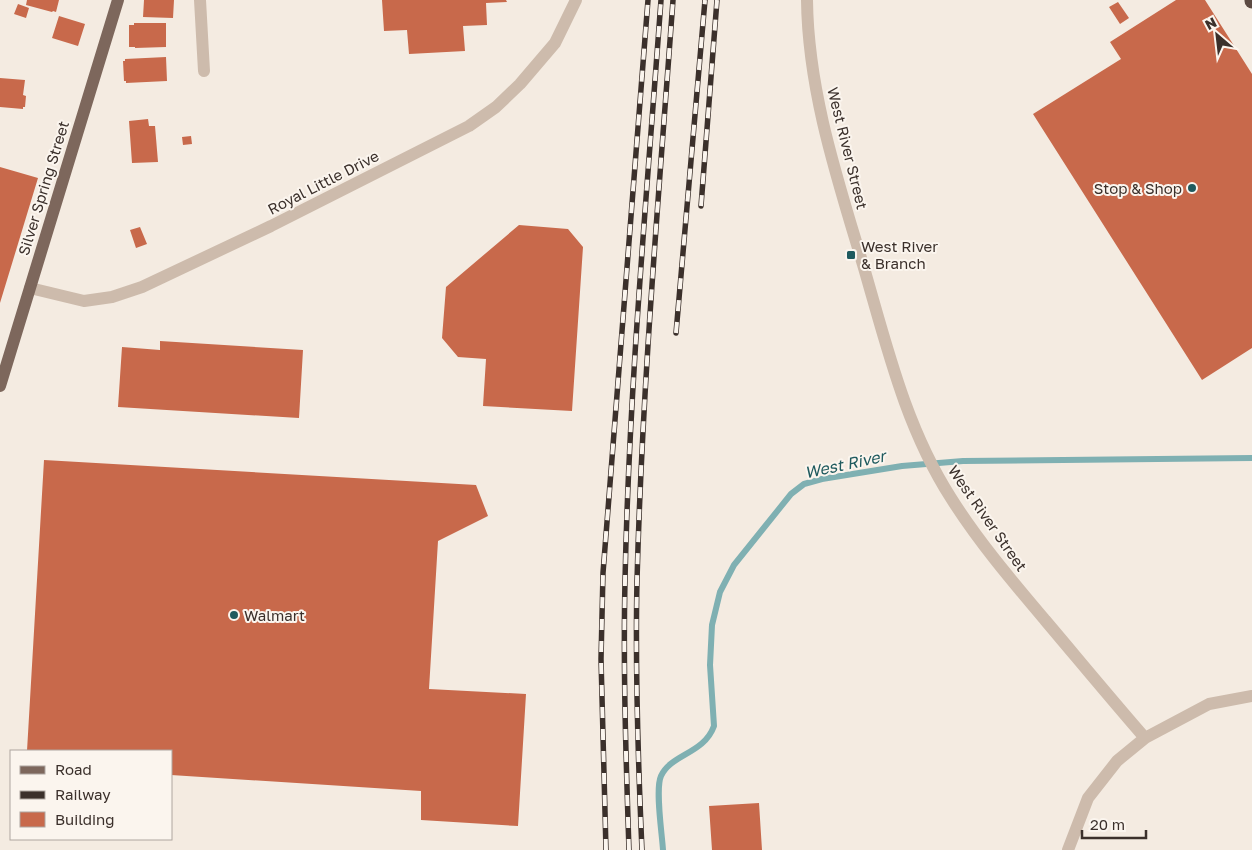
<svg xmlns="http://www.w3.org/2000/svg" width="1252" height="850" viewBox="0 0 1252 850" font-family="'Golos Text',sans-serif">
<style>
.lines{fill:none;stroke-linecap:round;stroke-linejoin:round}
.stream{stroke:#7fb0b2;stroke-width:6}
.building{fill:#c8694b}
.minor{stroke:#cdbbac;stroke-width:12}
.major{stroke:#7d675c;stroke-width:12}
.highway{stroke:#5c4a42;stroke-width:15}
.rail-casing{stroke:#3b302b;stroke-width:5.5}
.rail{stroke:#fbf5ee;stroke-width:4;stroke-dasharray:11;stroke-linecap:butt}
.poi-dot{fill:#1f5a5e;stroke:#fbf5ee;stroke-width:2}
.labels{text-anchor:middle;dominant-baseline:central;stroke-width:4;stroke-linejoin:round;paint-order:stroke}
.street-label{font-size:15px;fill:#3b302b;stroke:#fbf5ee}
.poi-label{font-size:15px;fill:#3b302b;stroke:#fbf5ee;text-anchor:start}
.water-label{font-size:16px;font-style:italic;fill:#1f5a5e;stroke:#fbf5ee}
</style>
<rect width="100%" height="100%" fill="#f4ebe1"/>
<g class="lines">
<path class="stream" d="M663,850C662,833 655,789 661,776C671,754 704,754 714,726L710,665L712,625L720,592L734,565L791,494L804,484L822,479L902,466L963,461L1252,458"/>
</g>
<path class="building" d="M27,0H59L56,12L53,11L52,12L26,5Z
M144,0H174L173,18L143,17Z
M382,0H506L507,2L486,3L487,25L463,26L465,51L409,54L407,30L384,31Z
M1176,0H1205L1252,74V348L1202,380L1033,114L1121,59L1110,42Z
M1118,2L1129,18L1120,24L1109,7Z
M18,4L29,8L26,18L14,14Z
M59,16L85,24L78,46L52,38Z
M134,23H166V47L135,48V47H129V25H134Z
M166,57L167,81L126,83V81H124L123,61H125V59Z
M0,78L25,80L23,95L26,96L25,107H23V109L0,107Z
M148,119L149,126H155L158,162L132,163L129,121Z
M191,136L192,144L183,145L182,137Z
M0,167L38,178L0,303Z
M519,225L568,229L583,247L572,411L483,406L486,359L458,357L442,338L446,287Z
M140,227L147,244L136,248L130,230Z
M160,341L303,350L299,418L118,407L122,347L160,350Z
M44,460L476,485L488,516L438,541L429,689L526,694L518,826L421,820V791L171,775V751H27Z
M759,803L762,850H712L709,806Z"/>
<g class="lines">
<path class="minor" d="M200,0L204,71
M807,0C808,92 838,181 864,268C887,347 906,428 951,498C978,541 1012,581 1045,620C1078,659 1111,699 1145,738
M30,288L84,301L112,297L142,287L271,226L469,126L496,107L520,84L555,43L576,0
M1068,850L1088,798L1117,761L1145,738L1209,704L1252,696"/>
<path class="major" d="M0,386L118,0"/>
<path class="highway" d="M1252,0V1"/>
<g class="rail-casing">
<path id="rail" d="M701,206L717,0
M676,333L705,0
M606,850L601,659L603,573L648,0
M629,850C626,760 623,670 625,581C629,387 647,193 661,0
M642,850C638,760 635,670 637,581C642,387 659,193 673,0"/>
</g>
<use href="#rail" class="rail"/>
</g>
<g class="poi-dot">
<circle cx="1192" cy="188" r="5"/>
<rect x="846" y="250" width="10" height="10" rx="2.5"/>
<circle cx="234" cy="615" r="5"/>
</g>
<g class="labels">
<g class="street-label">
<text transform="translate(848 148) rotate(76)">West River Street</text>
<text transform="translate(323 182) rotate(-27)">Royal Little Drive</text>
<text transform="translate(43 188) rotate(-73)">Silver Spring Street</text>
<text transform="translate(988 518) rotate(55)">West River Street</text>
</g>
<g class="poi-label">
<text x="1182" y="188" text-anchor="end">Stop &amp; Shop</text>
<text x="861" y="246">West River<tspan x="861" dy="17">&amp; Branch</tspan></text>
<text x="244" y="615">Walmart</text>
</g>
<g class="water-label">
<text transform="translate(845 464) rotate(-12)">West River</text>
</g>
</g>
<rect x="10" y="750" width="162" height="90" fill="#fbf5ee" stroke="#aea6a0"/>
<rect x="20" y="766" width="25" height="8" fill="#7d675c" stroke="#aea6a0"/>
<text x="55" y="775" font-size="15" fill="#3b302b">Road</text>
<rect x="20" y="791" width="25" height="8" fill="#3b302b" stroke="#aea6a0"/>
<text x="55" y="800" font-size="15" fill="#3b302b">Railway</text>
<rect x="20" y="812" width="25" height="15" fill="#c8694b" stroke="#aea6a0"/>
<text x="55" y="825" font-size="15" fill="#3b302b">Building</text>
<g transform="translate(1217 35) rotate(332)" stroke="#fbf5ee" stroke-width="4" paint-order="stroke">
<path d="M0-4L9 19L0 12L-9 19Z" fill="#3b302b"/>
<text y="-8" font-size="14" font-weight="bold" text-anchor="middle" fill="#3b302b">N</text>
</g>
<path d="M1082 830v8h64v-8" fill="none" stroke="#3b302b" stroke-width="2.5"/>
<text x="1090" y="830" font-size="15" fill="#3b302b" stroke="#fbf5ee" stroke-width="4" paint-order="stroke">20 m</text>
</svg>
